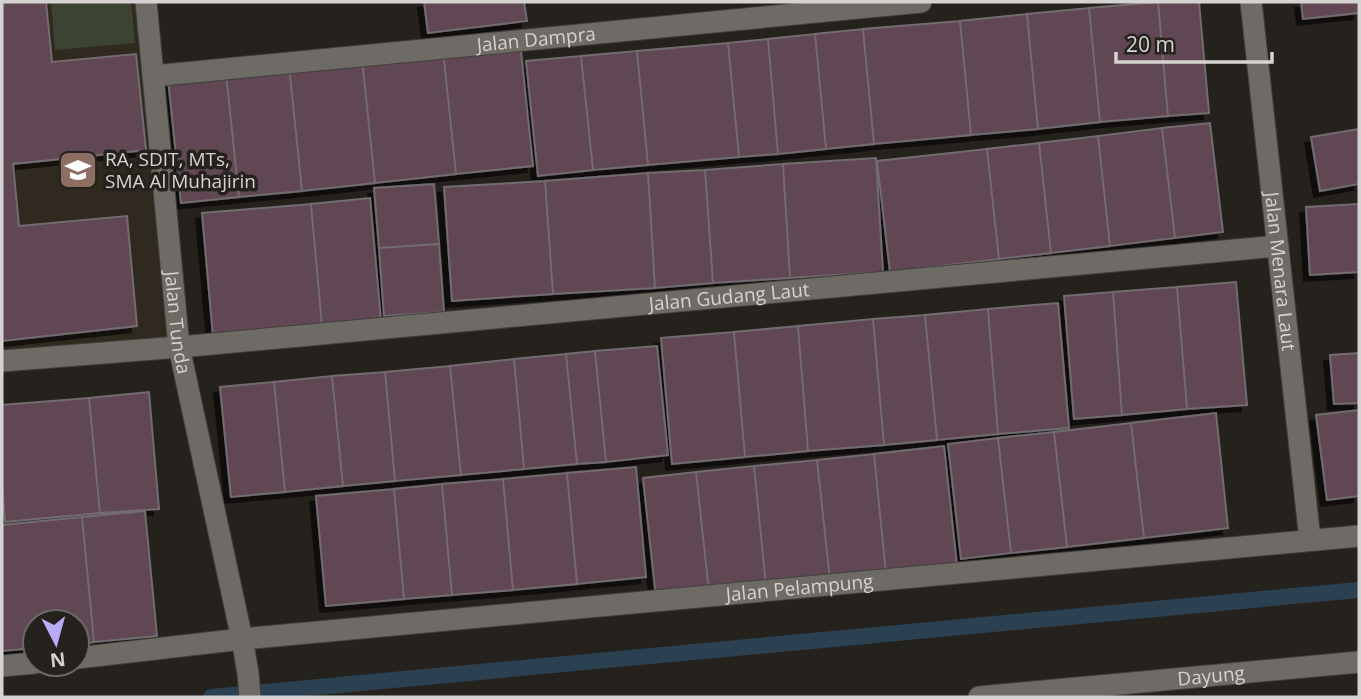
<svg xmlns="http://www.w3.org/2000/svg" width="1361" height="699" viewBox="0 0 1361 699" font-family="'Open Sans',sans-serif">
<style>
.built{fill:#302920}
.green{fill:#3d4332}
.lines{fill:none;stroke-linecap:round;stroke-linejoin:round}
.stream{stroke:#2b4152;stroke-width:16}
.building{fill:#604653;stroke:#726c6f;stroke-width:2;filter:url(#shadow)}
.minor-casing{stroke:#42403c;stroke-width:23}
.minor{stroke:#6e6b66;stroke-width:21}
.labels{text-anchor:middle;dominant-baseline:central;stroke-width:7;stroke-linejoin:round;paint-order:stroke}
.street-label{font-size:19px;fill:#d5d3d1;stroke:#25221e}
.poi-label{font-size:19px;fill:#d5d3d1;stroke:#25221e;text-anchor:start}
</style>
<defs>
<filter id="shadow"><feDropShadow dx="-6" dy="6" stdDeviation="0" flood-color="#0009"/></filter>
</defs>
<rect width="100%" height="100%" fill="#25221e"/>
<path class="built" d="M2,2H138L169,339L2,351Z"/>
<path class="green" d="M51,2H131L135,43L55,50Z"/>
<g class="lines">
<path class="stream" d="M211,697L1359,590"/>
</g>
<path class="building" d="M2,2H46L52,62L136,54L146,150L13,164L19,226L127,216L137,326L2,341Z
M424,2H524L527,21L428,33Z
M1158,2H1199L1209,113L1168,116Z
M1158,2L1168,116L1100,122L1089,8Z
M1301,2H1359V13L1303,19Z
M1089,8L1100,122L1038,129L1027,14Z
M1027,14L1038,129L971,135L960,21Z
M960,21L971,135L874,144L863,29Z
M863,29L874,144L826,149L815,34Z
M815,34L826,149L778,154L768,39Z
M768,39L778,154L739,157L728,43Z
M520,42L533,166L456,174L443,50Z
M728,43L739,157L648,165L637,51Z
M443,50L456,174L375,183L362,59Z
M637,51L648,165L593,170L581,56Z
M581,56L593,170L538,176L526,61Z
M362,59L375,183L302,191L289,66Z
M289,66L302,191L239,197L226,73Z
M226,73L239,197L181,203L168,79Z
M1210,123L1223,232L1175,238L1162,128Z
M1162,128L1175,238L1110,246L1098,136Z
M1359,129V184L1320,191L1311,137Z
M1098,136L1110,246L1051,253L1039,143Z
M1039,143L1051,253L999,259L987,149Z
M987,149L999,259L890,272L877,161Z
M876,158L883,272L790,278L783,164Z
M783,164L790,278L713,283L705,170Z
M705,170L713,283L655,288L648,173Z
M648,173L655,288L553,294L545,181Z
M545,181L553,294L452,301L444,187Z
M434,184L439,244L379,248L374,188Z
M370,198L381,321L322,326L311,204Z
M311,204L322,326L213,336L202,213Z
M1359,204V272L1310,275L1306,207Z
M439,244L444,312L384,316L379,248Z
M1236,282L1247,405L1187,409L1177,287Z
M1177,287L1187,409L1122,415L1113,292Z
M1113,292L1122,415L1074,419L1064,296Z
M1058,303L1069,428L998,434L988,309Z
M988,309L998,434L937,440L925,315Z
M925,315L937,440L884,445L873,319Z
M873,319L884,445L808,451L798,326Z
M798,326L808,451L745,457L734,332Z
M734,332L745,457L672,464L661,338Z
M657,346L668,455L606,462L595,351Z
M595,351L606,462L577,464L566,354Z
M1359,353V403L1334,404L1330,355Z
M566,354L577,464L524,469L514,359Z
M514,359L524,469L461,475L450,366Z
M450,366L461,475L395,481L385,372Z
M385,372L395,481L343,486L332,376Z
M332,376L343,486L285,492L274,382Z
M274,382L285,492L231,497L220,387Z
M149,392L159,509L100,513L89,398Z
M89,398L100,513L5,522L2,483V405Z
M1359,410V496L1327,500L1316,415Z
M1216,413L1228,528L1144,538L1131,423Z
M1131,423L1144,538L1067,547L1054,432Z
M1054,432L1067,547L1011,553L998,438Z
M998,438L1011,553L961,559L948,444Z
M944,446L957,566L886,574L874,454Z
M874,454L886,574L830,580L817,460Z
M817,460L830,580L766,586L754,466Z
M754,466L766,586L709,592L696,472Z
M636,467L646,577L577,584L567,473Z
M696,472L709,592L656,598L643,478Z
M567,473L577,584L513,590L503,479Z
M503,479L513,590L452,595L442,484Z
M442,484L452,595L404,599L394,489Z
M394,489L404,599L326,606L316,496Z
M145,511L157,636L94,642L82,517Z
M82,517L94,642L77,644V622H35V648L2,651V525Z"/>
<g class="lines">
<g class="minor-casing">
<g id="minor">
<path id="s1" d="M146,2L179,347L242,639L248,673L250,697"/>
<path id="s2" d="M1251,2L1310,540"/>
<path id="s3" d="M153,76L921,2"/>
<path id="s4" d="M2,361L179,347L1278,246"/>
<path id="s5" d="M77,658L242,639L1359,536"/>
<path d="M2,666L35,663"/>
<path id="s6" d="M979,697L1359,662"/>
</g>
</g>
<use href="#minor" class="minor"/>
</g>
<defs>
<g id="school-square" transform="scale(2.0125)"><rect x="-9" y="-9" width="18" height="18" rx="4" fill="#8d6e63" stroke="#25221e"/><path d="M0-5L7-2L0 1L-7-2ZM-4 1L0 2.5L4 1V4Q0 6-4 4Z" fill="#fff"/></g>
</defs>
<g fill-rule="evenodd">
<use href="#school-square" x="78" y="170"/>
</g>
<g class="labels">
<g class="street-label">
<text stroke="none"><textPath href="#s3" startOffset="385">Jalan Dampra</textPath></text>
<text stroke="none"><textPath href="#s2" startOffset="271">Jalan Menara Laut</textPath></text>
<text stroke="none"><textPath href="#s4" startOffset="730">Jalan Gudang Laut</textPath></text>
<text stroke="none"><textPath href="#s1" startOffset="322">Jalan Tunda</textPath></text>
<text stroke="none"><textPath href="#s5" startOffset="726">Jalan Pelampung</textPath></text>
<text stroke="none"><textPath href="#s6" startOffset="233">Dayung</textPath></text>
</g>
<g class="poi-label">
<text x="105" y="159">RA, SDIT, MTs,<tspan x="105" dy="22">SMA Al Muhajirin</tspan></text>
</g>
</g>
<rect width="1361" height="699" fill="none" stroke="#d5d3d1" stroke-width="7"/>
<g transform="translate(56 643) rotate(174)"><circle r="33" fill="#25221e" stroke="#6b6966" stroke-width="2"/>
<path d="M0-5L12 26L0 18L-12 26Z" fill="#b9abf7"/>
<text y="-10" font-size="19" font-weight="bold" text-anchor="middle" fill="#d5d3d1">N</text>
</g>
<path d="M1116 52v10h156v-10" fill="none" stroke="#d5d3d1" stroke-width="3.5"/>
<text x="1126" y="52" font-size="21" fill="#d5d3d1" stroke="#25221e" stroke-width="5" paint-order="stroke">20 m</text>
</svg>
